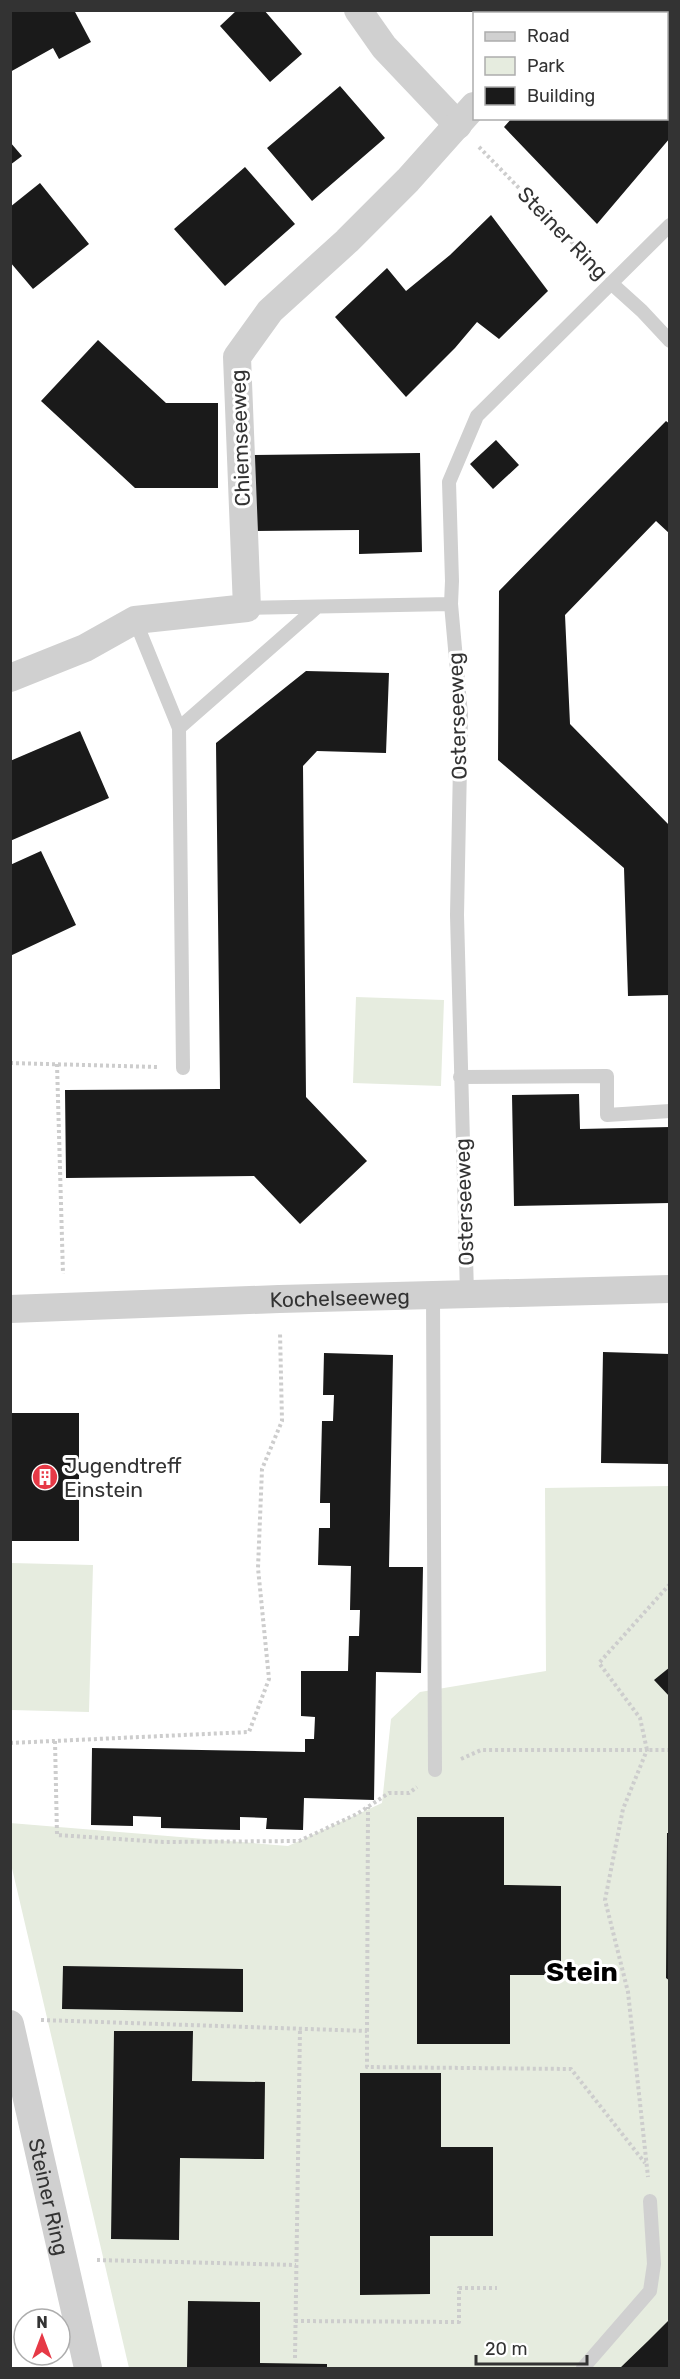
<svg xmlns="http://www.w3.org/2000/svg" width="680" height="2379" viewBox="0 0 680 2379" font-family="Rubik,sans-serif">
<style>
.green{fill:#e6ecdf}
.building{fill:#1a1a1a}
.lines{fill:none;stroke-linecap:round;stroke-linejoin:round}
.path{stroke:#cdcdcd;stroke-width:4;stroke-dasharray:3 3;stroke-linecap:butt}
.lane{stroke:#d0d0d0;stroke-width:14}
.street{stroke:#d0d0d0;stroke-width:28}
.labels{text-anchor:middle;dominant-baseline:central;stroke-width:6;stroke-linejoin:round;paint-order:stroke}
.street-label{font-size:21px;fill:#333;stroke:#fff}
.poi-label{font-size:21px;fill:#333;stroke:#fff;text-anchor:start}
.district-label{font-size:27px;font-weight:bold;fill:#000;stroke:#fff}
</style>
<rect width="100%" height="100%" fill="#fff"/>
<path class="green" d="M356,997L444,1000L441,1086L353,1083Z
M669,1486V2368H129L11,1864L10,1823L288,1846L382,1803L391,1719L420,1692L546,1671L545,1488Z
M11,1563L93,1565L89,1712L11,1710Z"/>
<path class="building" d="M10,10H74L91,42L59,59L53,48L10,72Z
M237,10H264L302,54L270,82L220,26Z
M618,10H670V138L597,224L504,127L512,118H666V14H615Z
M340,86L385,138L312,201L267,148Z
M10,142L22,156L10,165Z
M245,167L295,224L225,286L174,229Z
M40,183L89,244L33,289L10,262V207Z
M491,215L548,291L499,339L477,322L455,348L406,397L335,317L387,268L406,291L450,255Z
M98,340L166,403H218V488H135L41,401Z
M666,421L670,424V534L656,521L565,615L570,724L670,826V995L628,996L624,868L498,760L499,591Z
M496,440L519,465L493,489L470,464Z
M420,453L422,552L359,554V530L254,531L253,455Z
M306,671L389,673L386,753L317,751L303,766L306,1097L367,1161L300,1224L254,1176L66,1178L65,1090L220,1089L216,743Z
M80,731L109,798L10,841V761Z
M41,851L76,925L10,956V865Z
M579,1094L580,1129L670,1127V1203L514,1206L512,1095Z
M603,1352L670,1354V1464L601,1463Z
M324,1353L393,1355L389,1567H423L421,1673L376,1672L374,1800L304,1798L303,1830L266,1829L267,1818L240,1817V1830L161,1828V1817L133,1816V1826L91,1825L92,1748L305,1752V1739H314L315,1717L301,1716V1671H348L349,1636H359L360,1610H350L351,1566L318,1565L319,1528H330V1503H320L322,1421H333L334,1395H323Z
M10,1413H79V1541H10Z
M670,1667V1697L654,1680Z
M417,1817H504V1885L561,1886V1975H510V2044H417Z
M667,1833H670V1981L666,1978Z
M63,1966L243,1969V2012L62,2009Z
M114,2031H193L192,2081L265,2082L264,2159L180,2158L179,2240L111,2239Z
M360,2073H441V2147H493V2236H430V2294L360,2295Z
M188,2301L260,2302V2363L327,2364V2368H187Z
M670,2319V2368H620L648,2341Z"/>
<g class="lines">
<path class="path" d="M479,147L593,264
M10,1063L158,1067
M57,1064L63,1274
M670,1584L599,1663L640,1718L647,1750H670
M55,1741L57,1835L163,1842L299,1841L357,1814L389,1793H409L417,1787
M10,1743L249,1732L269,1679L258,1568L262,1469L282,1421L280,1332
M461,1759L481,1750H647L623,1809L605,1900L628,1992L648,2177
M41,2020L367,2031V2067L571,2069L645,2163
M367,2031L368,1807
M97,2260L296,2265
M295,2321L459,2322V2288H497
M295,2358L300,2028"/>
<path class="lane" d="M611,283L642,311L670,341
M247,608L451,604
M135,620L179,728L183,1068
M179,728L317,607
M460,1077L607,1076V1115L670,1111
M433,1294L435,1770
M467,1294L457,915L461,715L451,604L452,581L449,482L477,416L670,225
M583,2368L650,2291L654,2264L650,2201"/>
<g class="street">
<path d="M358,10L384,47L458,125"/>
<path d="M558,14L561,10"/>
<path d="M10,678L85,648L135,620L247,608L237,357L270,311L347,241L408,180L474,106"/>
<path id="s1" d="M10,1309L279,1299L670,1289"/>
<path id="s2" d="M10,2024L88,2368"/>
</g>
</g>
<defs>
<g id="building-disc" transform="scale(1.35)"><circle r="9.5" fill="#e63946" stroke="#fff"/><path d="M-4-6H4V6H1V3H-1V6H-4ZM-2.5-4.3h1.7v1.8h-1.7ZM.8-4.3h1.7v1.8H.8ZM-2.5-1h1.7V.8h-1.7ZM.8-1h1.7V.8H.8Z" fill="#fff"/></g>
</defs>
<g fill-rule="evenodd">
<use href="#building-disc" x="45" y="1477"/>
</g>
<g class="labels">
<g class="street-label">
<text transform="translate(563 233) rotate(46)">Steiner Ring</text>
<text transform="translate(240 438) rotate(-92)">Chiemseeweg</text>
<text transform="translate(457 716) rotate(-92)">Osterseeweg</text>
<text transform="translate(464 1202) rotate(-92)">Osterseeweg</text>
<text stroke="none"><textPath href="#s1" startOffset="330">Kochelseeweg</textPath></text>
<text stroke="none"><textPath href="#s2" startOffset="177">Steiner Ring</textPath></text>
</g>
<g class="poi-label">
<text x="64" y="1465">Jugendtreff<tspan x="64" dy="24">Einstein</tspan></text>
</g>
<g class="district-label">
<text x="582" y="1972">Stein</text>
</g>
</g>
<rect width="680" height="2379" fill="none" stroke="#333333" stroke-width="24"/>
<rect x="473" y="12" width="195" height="108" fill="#ffffff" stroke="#adadad" stroke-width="1.5"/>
<rect x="485" y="32" width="30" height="9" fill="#d0d0d0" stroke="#adadad" stroke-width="1.5"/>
<text x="527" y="42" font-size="18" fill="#333333">Road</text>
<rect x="485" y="57" width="30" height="18" fill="#e6ecdf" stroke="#adadad" stroke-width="1.5"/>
<text x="527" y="72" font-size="18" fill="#333333">Park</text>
<rect x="485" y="87" width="30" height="18" fill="#1a1a1a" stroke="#adadad" stroke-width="1.5"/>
<text x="527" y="102" font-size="18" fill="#333333">Building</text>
<g transform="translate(42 2337)"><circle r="28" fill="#ffffff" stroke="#adadad" stroke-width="1.5"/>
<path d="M0-4.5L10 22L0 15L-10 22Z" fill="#e63946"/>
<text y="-9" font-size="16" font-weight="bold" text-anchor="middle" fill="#333333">N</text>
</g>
<path d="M476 2355v9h111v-9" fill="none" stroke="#333333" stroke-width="3"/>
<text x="485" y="2355" font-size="18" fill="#333333" stroke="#ffffff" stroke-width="4.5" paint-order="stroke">20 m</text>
</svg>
